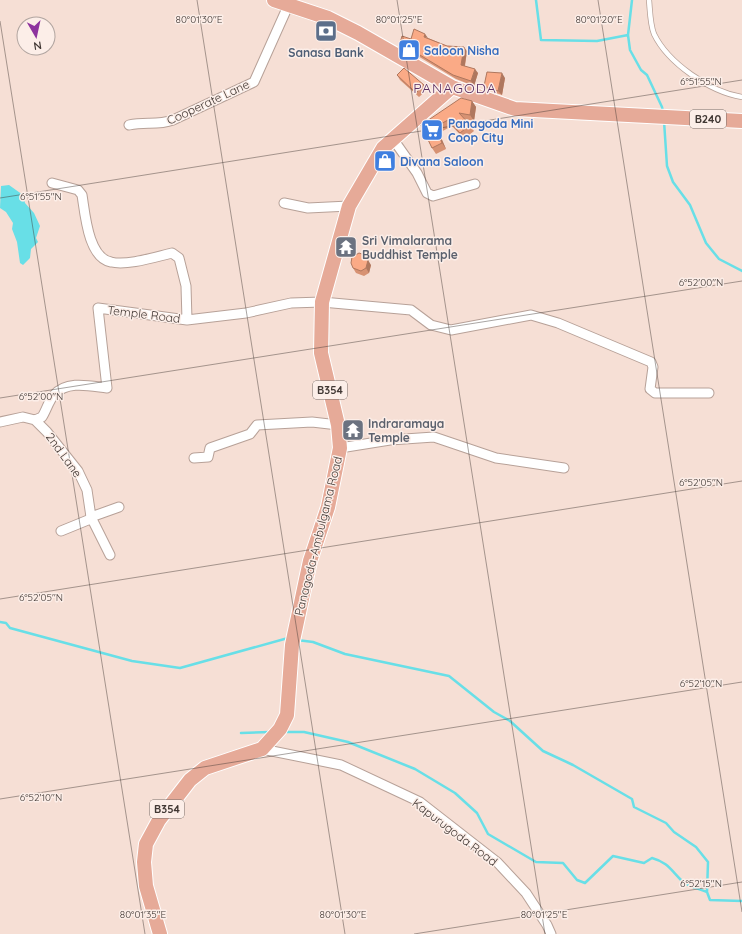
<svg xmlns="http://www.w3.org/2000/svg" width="742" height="934" viewBox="0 0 742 934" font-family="Quicksand,sans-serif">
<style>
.water{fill:#68dfe7}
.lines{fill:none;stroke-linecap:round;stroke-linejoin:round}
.stream{stroke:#68dfe7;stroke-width:2.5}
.service-casing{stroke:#b7a198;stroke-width:6}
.minor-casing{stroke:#b7a198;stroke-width:11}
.primary-casing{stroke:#fff;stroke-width:16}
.service{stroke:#fff;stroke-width:4.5}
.minor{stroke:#fff;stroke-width:9}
.primary{stroke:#e6aa98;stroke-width:14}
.wall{fill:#d79273}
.shaded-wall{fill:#af775e}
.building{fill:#faaa86;stroke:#af775e}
.ticks{fill:none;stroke:#413834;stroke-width:1;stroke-opacity:0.45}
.labels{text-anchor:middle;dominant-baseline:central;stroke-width:3;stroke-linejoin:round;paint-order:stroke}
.shield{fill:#fceee8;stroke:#796f6a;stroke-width:1}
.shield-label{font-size:11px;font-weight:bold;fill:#413834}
.shop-label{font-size:12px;font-weight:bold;fill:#366cbe;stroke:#fceee8;text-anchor:start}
.service-label{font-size:12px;font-weight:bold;fill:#4e5e75;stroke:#fceee8}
.street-label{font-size:12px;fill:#413834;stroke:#fceee8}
.worship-label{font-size:12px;font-weight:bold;fill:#5b616d;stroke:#fceee8;text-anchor:start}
.quarter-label{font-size:14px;letter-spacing:1px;fill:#5b2e63;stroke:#fceee8}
.ticks-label{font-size:10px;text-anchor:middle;fill:#413834;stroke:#fceee8;stroke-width:3;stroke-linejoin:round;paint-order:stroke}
</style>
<rect width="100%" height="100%" fill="#f6dfd5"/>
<path class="water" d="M9,185L23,195L25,203L34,213L40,226L36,238L38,242L31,249L30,258L23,265L20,263L17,242L12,229L13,223L6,212L0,208L1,186Z"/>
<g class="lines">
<path class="stream" d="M536,0L541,40L597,41L628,35
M632,0L628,35L630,50L641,70L647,75L662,107L663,112
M664,121L667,166L673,182L690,205L706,243L719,259L742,271
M0,622L6,623L10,628L132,661L180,668L288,638
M297,640L313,642L345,654L449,676L494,712L510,721L543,751L573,765L632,799L634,807L666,823L674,832L696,847L708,862L707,892L710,900L742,901
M284,732H304L348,742L415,769L455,793L477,813L488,834L536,862L563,863L577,880L585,883L613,856L644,863L652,858C667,862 671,870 681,880C686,886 699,889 707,892
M241,733L271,732"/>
<g class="service-casing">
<path id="service" d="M649,0C650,10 650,24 654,34C668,63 710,92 742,97"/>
</g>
<g class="minor-casing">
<path id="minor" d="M129,125C146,121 156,126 173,120L254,82L288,6
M393,139L417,173L427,193L433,196L475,184
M52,183L78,190L82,195C85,213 88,258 111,262C127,266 155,257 172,253L179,258L186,286L187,320
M284,203L308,208L349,206
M35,420L47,432L78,471L87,490L91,517L110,555
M0,422L23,417L35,420L42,417C46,411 49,400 54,395C67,380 90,386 107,388L98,308L187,320L246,313L291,303L322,302L411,310L431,325L451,330L531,315L558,323L651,362L653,367L650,389L655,393H709
M340,448L390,440L434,437L496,458L564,468
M194,458L208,457L210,448L250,434L257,425L312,422L338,425
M61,531L88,520L91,517L119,507
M262,749L341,765L420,802L497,862L526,893L547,925L551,934"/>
</g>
<g class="primary-casing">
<path id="primary" d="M274,0L328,18L358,33L452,87L515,109L742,121
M160,934L146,886L144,862L146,844L159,820L190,780L205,768L262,749L280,729L287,715L292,645L310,561L328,507L340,448L338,425L321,353L322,302L349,206L383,148L452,87"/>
</g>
<use href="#service" class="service"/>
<use href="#minor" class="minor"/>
<use href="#primary" class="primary"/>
</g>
<path class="wall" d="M428,38L447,46L467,51L465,66L478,73L474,86L456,79L403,47L400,43L411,39Z
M397,75L424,85L427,90L419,97L400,80Z
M505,78L502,95L487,90L484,86Z
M472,101L476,107L474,121L465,119L474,131L464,139L452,126L439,133L446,149L436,154L432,148L421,125Z
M371,265L369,273L364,276L356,273L353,268Z"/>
<path class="shaded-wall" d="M425,34L428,38L424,37Z
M464,47L467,51L464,70L461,65Z
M475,69L478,73L474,86L471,81Z
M502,73L505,78L502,95L498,91Z
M472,101L476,107L474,121L470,115Z
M435,127L439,133L446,149L442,143Z
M365,255L371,265L369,273L366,268Z"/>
<path class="building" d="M414,29L425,34L424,37L447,46L464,47L461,65L475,69L471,81L453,75L400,43L402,36L411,39Z
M404,68L424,85L416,93L397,75Z
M487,72L502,73L498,91L484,86Z
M461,98L472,101L470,115L459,113L470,125L460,133L448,120L435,127L442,143L432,148L421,125Z
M359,253L365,255L368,260L366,268L361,271L353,268L351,263L352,257Z"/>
<path class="ticks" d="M197,0L345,934M397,0L545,934M598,0L742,912M0,21L145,934M0,198L742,80M0,398L742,281M0,599L742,481M0,799L742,682M414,934L742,882"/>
<defs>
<g id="bank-square" transform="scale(1.15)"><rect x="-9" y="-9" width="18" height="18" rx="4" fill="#5c6f8a" stroke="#fceee8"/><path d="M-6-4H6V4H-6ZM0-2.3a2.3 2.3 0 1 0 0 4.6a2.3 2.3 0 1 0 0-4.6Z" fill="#fff"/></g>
<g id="shop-square" transform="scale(1.15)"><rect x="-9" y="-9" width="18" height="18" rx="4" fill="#3f7fe0" stroke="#fceee8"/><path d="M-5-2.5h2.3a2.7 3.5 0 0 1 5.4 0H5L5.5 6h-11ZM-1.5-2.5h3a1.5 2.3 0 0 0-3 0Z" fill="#fff"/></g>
<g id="supermarket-square" transform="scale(1.15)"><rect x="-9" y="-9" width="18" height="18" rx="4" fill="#3f7fe0" stroke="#fceee8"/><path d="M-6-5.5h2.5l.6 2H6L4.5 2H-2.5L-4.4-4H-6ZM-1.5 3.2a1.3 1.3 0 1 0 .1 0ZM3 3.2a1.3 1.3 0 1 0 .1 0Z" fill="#fff"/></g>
<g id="temple-square" transform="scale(1.15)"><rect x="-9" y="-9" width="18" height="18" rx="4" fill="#6b7280" stroke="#fceee8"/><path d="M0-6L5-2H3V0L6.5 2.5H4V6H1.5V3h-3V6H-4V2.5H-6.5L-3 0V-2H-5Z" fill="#fff"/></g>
</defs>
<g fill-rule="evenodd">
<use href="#bank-square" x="326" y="31"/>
<use href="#shop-square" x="409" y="50"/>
<use href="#supermarket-square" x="432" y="130"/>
<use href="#shop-square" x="385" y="161"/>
<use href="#temple-square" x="346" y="247"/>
<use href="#temple-square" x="353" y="430"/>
</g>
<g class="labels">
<g class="shield">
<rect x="690" y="110" width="36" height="18" rx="3"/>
<rect x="313" y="381" width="34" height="18" rx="3"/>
<rect x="150" y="800" width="34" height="18" rx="3"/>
</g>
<g class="shield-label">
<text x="708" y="119">B240</text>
<text x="330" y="390">B354</text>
<text x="167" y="809">B354</text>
</g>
<g class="shop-label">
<text x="424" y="50">Saloon Nisha</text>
<text x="448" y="123">Panagoda Mini<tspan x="448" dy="14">Coop City</tspan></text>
<text x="400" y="161">Divana Saloon</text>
</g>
<g class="service-label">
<text x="326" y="52">Sanasa Bank</text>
</g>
<g class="street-label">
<text transform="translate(208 102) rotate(-25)">Cooperate Lane</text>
<text transform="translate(144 314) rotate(7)">Temple Road</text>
<text transform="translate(64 455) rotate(54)">2nd Lane</text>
<text transform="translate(318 536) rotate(-76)">Panagoda-Ambulgama Road</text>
<text transform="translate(455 832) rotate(37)">Kapurugoda Road</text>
</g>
<g class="worship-label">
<text x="362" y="240">Sri Vimalarama<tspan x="362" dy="14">Buddhist Temple</tspan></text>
<text x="368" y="423">Indraramaya<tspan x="368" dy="14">Temple</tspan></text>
</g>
<g class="quarter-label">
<text x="455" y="88">PANAGODA</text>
</g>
</g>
<g class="ticks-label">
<text x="599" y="23">80°01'20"E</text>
<text x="199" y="23">80°01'30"E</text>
<text x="399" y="23">80°01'25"E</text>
<text x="701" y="85">6°51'55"N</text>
<text x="41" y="200">6°51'55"N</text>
<text x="701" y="286">6°52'00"N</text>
<text x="41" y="400">6°52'00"N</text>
<text x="701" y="486">6°52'05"N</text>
<text x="41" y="601">6°52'05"N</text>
<text x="701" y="687">6°52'10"N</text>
<text x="41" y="801">6°52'10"N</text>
<text x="701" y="887">6°52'15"N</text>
<text x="143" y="918">80°01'35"E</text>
<text x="343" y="918">80°01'30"E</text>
<text x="544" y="918">80°01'25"E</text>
</g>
<g transform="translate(36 36) rotate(171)"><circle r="19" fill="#fceee8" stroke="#b1a5a0"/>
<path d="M0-3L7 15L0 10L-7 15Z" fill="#8e339e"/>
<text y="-6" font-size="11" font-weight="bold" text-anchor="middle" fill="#413834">N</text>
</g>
</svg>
